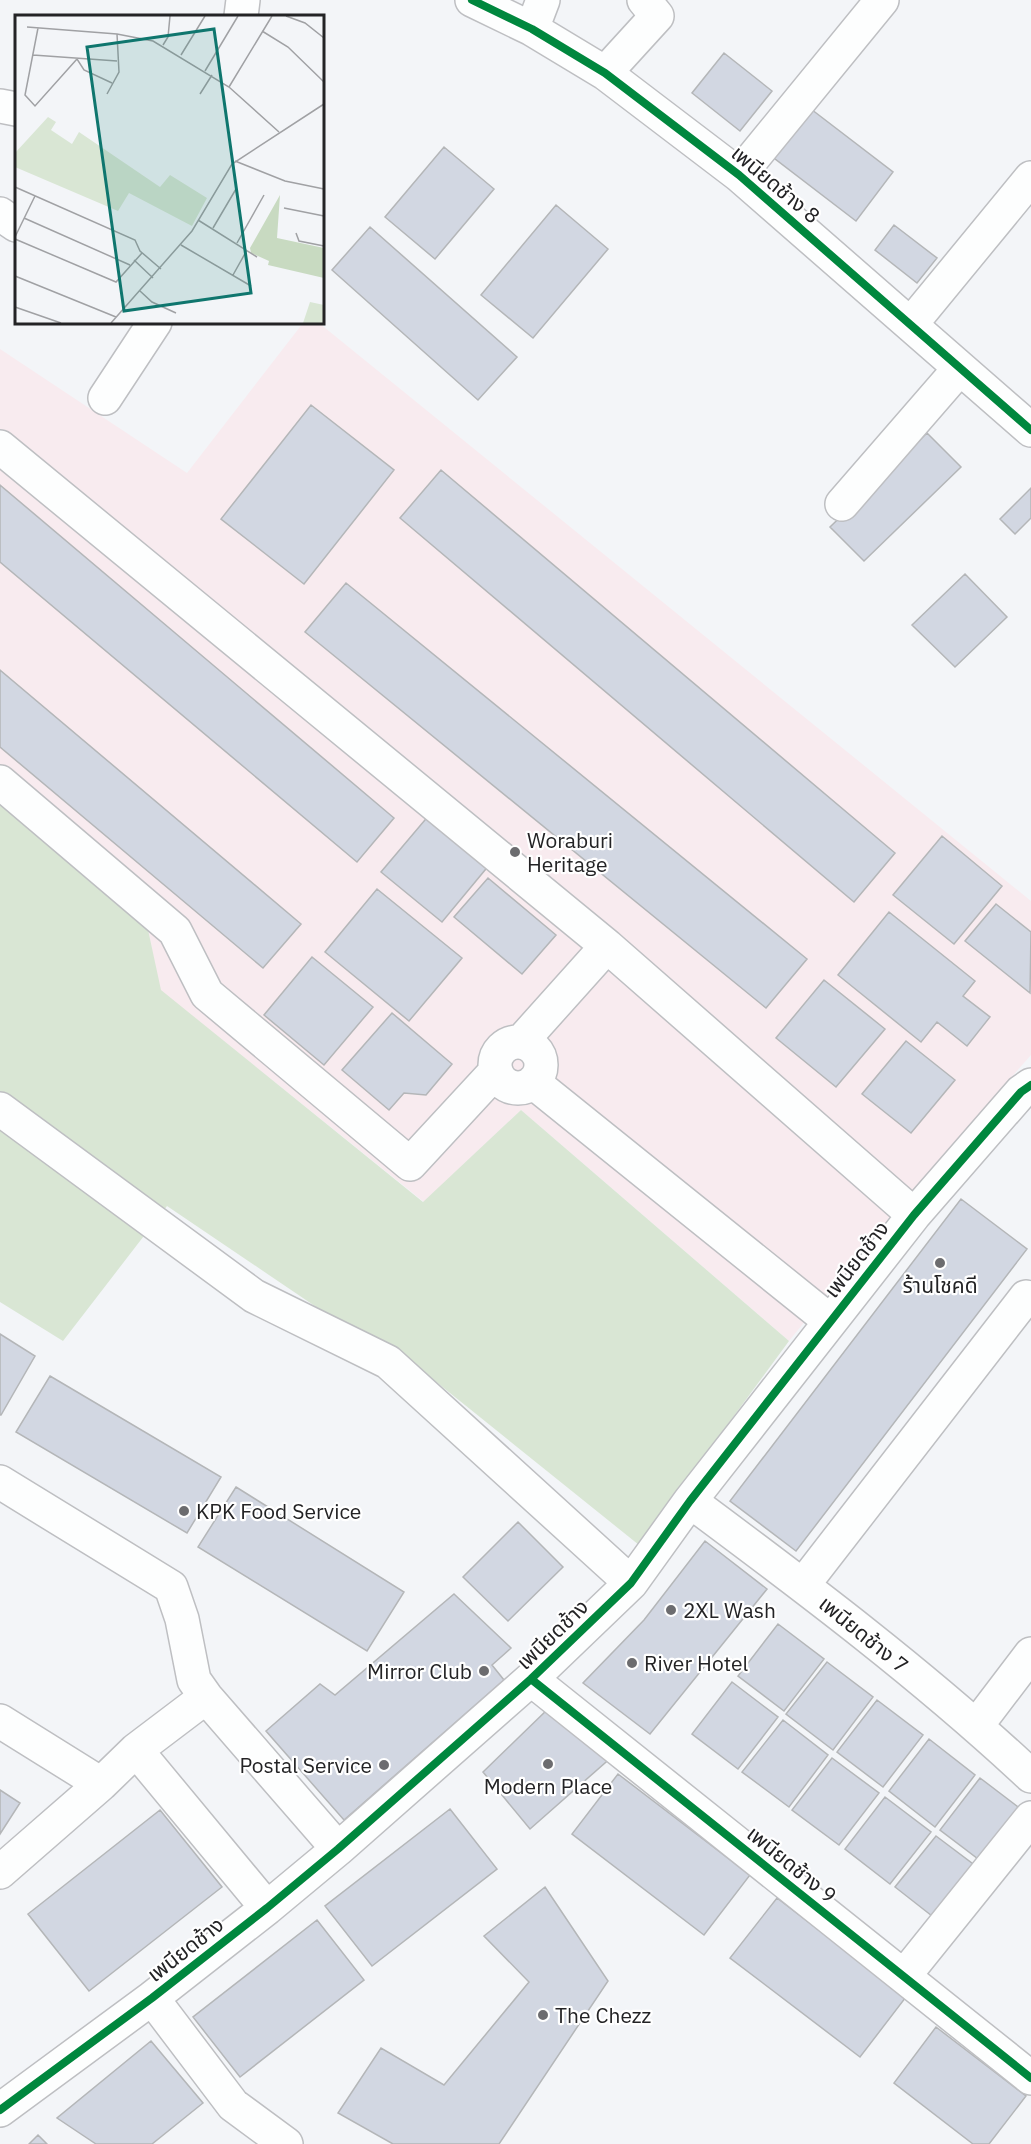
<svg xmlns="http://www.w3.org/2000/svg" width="1031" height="2144" viewBox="0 0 1031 2144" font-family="'IBM Plex Sans','Noto Sans Thai',sans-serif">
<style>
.commercial{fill:#f8ebef}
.green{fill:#d9e6d4}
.building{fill:#d2d7e2;stroke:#b4b6b8;stroke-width:1.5}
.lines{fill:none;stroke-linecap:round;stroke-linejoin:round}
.minor-casing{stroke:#bebfc2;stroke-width:36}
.minor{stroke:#fdfefe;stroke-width:33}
.cycleway-casing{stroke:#fff;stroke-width:11}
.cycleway{stroke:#00873e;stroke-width:8}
.poi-dot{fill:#6c6c6f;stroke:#fff;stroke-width:2}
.labels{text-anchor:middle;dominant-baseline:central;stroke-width:4.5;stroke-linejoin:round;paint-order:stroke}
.street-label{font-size:21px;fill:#232325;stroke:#fff}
.poi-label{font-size:21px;fill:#232325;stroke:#fff;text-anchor:start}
.inset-road{fill:none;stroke:#a0a1a4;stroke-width:1.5}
.view{fill:#0f766e;fill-opacity:0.15;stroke:#0f766e;stroke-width:3}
.inset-edge{fill:none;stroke:#232325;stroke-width:3}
</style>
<rect width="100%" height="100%" fill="#f3f5f8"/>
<path class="commercial" d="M303,323H319L1031,901V1055L901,1203L789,1341L521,1110L424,1202L160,990L147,925L0,803V349L187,473Z"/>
<path class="green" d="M0,803L147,925L161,990L423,1202L521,1110L789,1341L639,1545L394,1348L334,1319L167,1206L63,1341L0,1302Z"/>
<path class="building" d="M724,53L772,91L740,131L692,93Z
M807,106L893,172L856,221L770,155Z
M444,147L494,189L435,259L385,217Z
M556,205L608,249L533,338L481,295Z
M894,225L937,258L917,283L875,250Z
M370,227L517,357L478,400L332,270Z
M311,405L394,470L304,584L221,519Z
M927,433L961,467L864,561L830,527Z
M441,470L895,853L854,902L400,518Z
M0,485L394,818L357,862L0,562Z
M1031,488V518L1015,534L1000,519Z
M965,574L1007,617L955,667L912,625Z
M346,583L807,959L766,1008L305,632Z
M0,670L301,924L263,968L0,747Z
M430,814L490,864L442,922L381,872Z
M942,836L1002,886L954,944L893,895Z
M488,878L556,935L522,974L454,917Z
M377,889L462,958L409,1021L325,952Z
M996,904L1031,932L1030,993L965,941Z
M889,912L975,981L963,996L990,1017L967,1046L937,1022L921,1042L838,975Z
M312,957L373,1007L324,1065L264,1015Z
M824,980L885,1029L836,1087L776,1038Z
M392,1013L452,1064L426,1095L404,1093L389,1110L342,1070Z
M906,1041L955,1080L911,1133L862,1094Z
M961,1199L1027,1249L796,1551L730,1501Z
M0,1334L35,1356L1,1415H0Z
M50,1376L221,1477L187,1533L16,1432Z
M236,1487L404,1592L367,1651L198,1547Z
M518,1522L563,1567L508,1621L463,1577Z
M705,1541L767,1589L650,1734L583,1683L644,1620Z
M454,1594L511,1648L492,1665L504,1680L344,1820L266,1731L320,1684L335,1695Z
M778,1624L824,1659L784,1711L738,1676Z
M827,1662L873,1697L833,1750L786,1714Z
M732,1682L778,1717L738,1769L692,1734Z
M877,1700L923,1735L883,1787L837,1752Z
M549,1708L614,1755L530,1829L483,1772Z
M783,1720L828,1755L789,1807L742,1772Z
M929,1739L975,1775L935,1827L889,1791Z
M832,1758L879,1793L839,1845L792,1810Z
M618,1774L750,1875L704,1935L572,1834Z
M980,1778L1026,1813L986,1865L940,1830Z
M0,1790L20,1803L0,1834Z
M885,1797L931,1832L890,1884L845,1849Z
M450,1809L497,1869L372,1966L325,1906Z
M160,1810L222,1887L89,1991L28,1914Z
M936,1836L981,1870L941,1923L895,1887Z
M545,1887L608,1981L499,2144H393L338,2113L381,2048L444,2085L529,1982L484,1936Z
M777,1898L906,1997L860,2057L730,1958Z
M317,1920L364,1980L240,2077L193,2017Z
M936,2027L1026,2096L989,2144H973L894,2083Z
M151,2041L203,2103L152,2144H96L57,2118Z
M38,2135L47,2144H29Z"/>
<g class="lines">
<g class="minor-casing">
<path id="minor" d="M472,0L532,29L605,73L739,175L1031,430
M241,16L243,0
M532,29L543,0
M605,73L657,16L644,0
M0,106L16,109
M739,175L882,0
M0,214L16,225
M911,324L1031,178
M105,398L155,322
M0,447L607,946L914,1215
M842,504L960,368
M0,782L175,931L207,994L410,1164L496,1071
M521,1042L607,946
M495 1065a23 23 0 1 1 46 0a23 23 0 1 1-46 0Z
M533,1082L830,1321
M0,1109L254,1296L388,1362L631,1583
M0,1482L171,1587L182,1619L194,1680L206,1697L338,1849
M690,1501C807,1588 924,1676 1031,1776
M803,1585L1026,1297
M531,1679L1031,2078
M0,1721L101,1784
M977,1725L1031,1654
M136,1750L267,1908
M0,1872L101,1784L136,1750L206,1697
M904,1976L1031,1818
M152,1998L233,2105L286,2144
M0,2110L152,1998L267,1908L338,1849L531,1679L631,1583L690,1501L914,1215L1021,1092L1031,1085"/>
</g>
<use href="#minor" class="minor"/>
<g class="cycleway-casing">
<path id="cycleway" d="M472,0L532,29L605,73L739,175L1031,430
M531,1679L1031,2078
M0,2110L152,1998L267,1908L338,1849L531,1679L631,1583L690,1501L914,1215L1021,1092L1031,1085"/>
</g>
<use href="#cycleway" class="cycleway"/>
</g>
<g class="poi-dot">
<circle cx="515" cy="852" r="6"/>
<circle cx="940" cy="1263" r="6"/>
<circle cx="184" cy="1511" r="6"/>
<circle cx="671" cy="1610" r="6"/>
<circle cx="632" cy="1663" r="6"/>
<circle cx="484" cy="1671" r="6"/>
<circle cx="548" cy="1764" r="6"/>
<circle cx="384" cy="1765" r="6"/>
<circle cx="543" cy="2015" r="6"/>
</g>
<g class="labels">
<g class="street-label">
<text transform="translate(776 184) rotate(40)">เพนียดช้าง 8</text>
<text transform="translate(856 1259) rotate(-52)">เพนียดช้าง</text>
<text transform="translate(552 1634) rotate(-44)">เพนียดช้าง</text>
<text transform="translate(864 1634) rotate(39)">เพนียดช้าง 7</text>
<text transform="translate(792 1864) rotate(39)">เพนียดช้าง 9</text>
<text transform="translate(185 1949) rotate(-38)">เพนียดช้าง</text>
</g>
<g class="poi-label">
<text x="527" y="840">Woraburi<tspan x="527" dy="24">Heritage</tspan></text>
<text x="940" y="1285" text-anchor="middle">ร้านโชคดี</text>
<text x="196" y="1511">KPK Food Service</text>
<text x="683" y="1610">2XL Wash</text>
<text x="644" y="1663">River Hotel</text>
<text x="472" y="1671" text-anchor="end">Mirror Club</text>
<text x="372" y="1765" text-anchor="end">Postal Service</text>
<text x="548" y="1786" text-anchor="middle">Modern Place</text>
<text x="555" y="2015">The Chezz</text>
</g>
</g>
<g transform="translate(15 15)">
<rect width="309" height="309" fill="#f3f5f8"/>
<path d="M33,102L41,107L36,115L57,129L64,117L145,172L155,160L192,183L177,211L114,178L103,196L0,152V138ZM295,287L309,290V308H288Z" fill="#d9e6d4"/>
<path d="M265,180L262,223L309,233V263L253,250L254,246L236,238L235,233Z" fill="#c8dac1"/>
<path class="inset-road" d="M271,1L290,8L309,23M12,12L102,19L138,26L214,72L264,117M23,13L10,80L20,91L62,44L69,55L97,68M247,16L273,32L309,67M148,30L153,22L155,1M18,40L102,46M166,40L190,1M190,56L223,1M214,72L257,1M92,79L104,57L102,19M185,79L197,60M220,146L270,166L309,174M0,172L120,225L125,236L146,254M269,193L309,201M9,203L115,250M183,205L242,242M198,213L221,174M281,218L284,226L309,231M0,222L20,181M0,224L101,267L127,238M222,228L249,180M166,230L236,271M119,245L138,263M218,260L232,235M0,261L101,302M125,276L137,287L161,298M0,292L46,308M96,308L177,216L217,149L309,89"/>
<path class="view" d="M199,14L236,278L109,296L72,32Z"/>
<rect width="309" height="309" class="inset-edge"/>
</g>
</svg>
